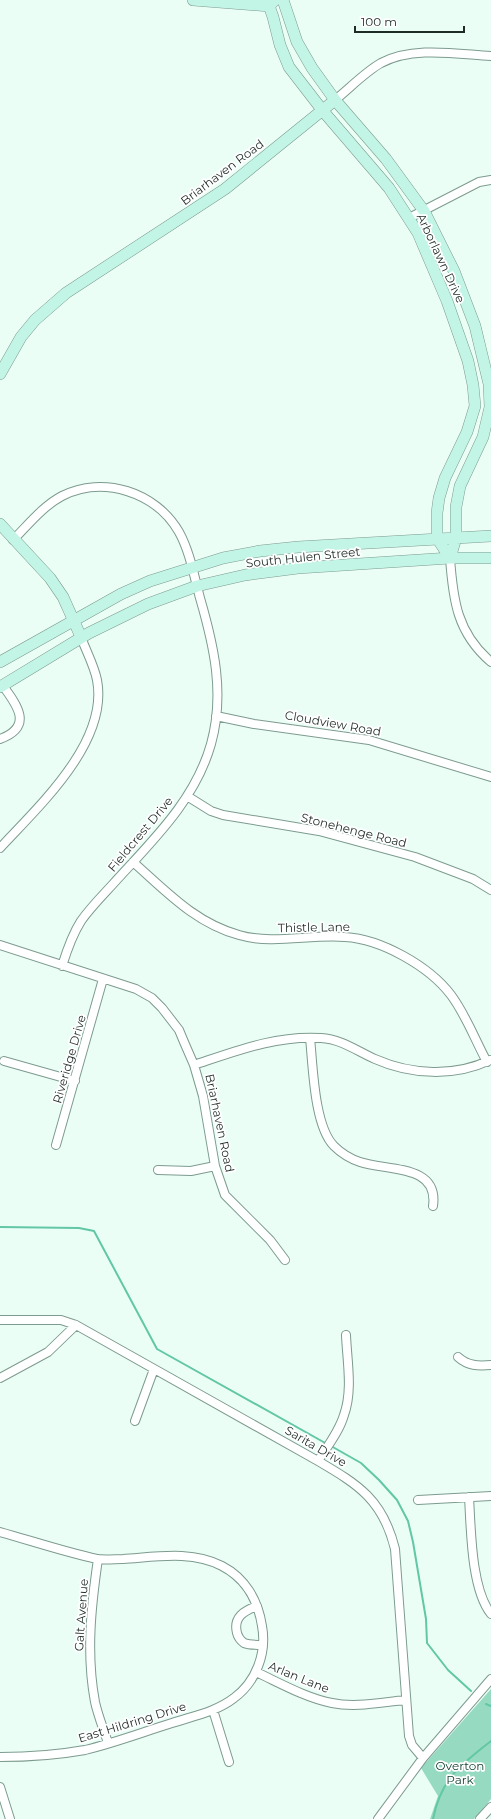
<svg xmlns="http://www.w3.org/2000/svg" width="491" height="1819" viewBox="0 0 491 1819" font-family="Montserrat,sans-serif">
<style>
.green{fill:#96dbc1}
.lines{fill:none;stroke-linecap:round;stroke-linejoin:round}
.stream{stroke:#62c7a5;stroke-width:2}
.street-casing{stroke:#7d9b8f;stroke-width:10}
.secondary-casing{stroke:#7d9b8f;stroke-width:12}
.street{stroke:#fff;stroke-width:8}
.secondary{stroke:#c3f5e7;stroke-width:11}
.labels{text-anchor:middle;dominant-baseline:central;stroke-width:3.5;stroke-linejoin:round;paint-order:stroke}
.street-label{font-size:12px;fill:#1f2b26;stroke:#fff}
.park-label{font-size:12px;fill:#154234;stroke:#fff}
</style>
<rect width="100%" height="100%" fill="#ebfef6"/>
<path class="green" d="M491,1689V1799L474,1819H430L438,1796L421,1768Z"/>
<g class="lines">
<path class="stream" d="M0,1227L79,1228L94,1231L157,1349L327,1444
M331,1446L361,1463L379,1480L397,1500L408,1521L413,1542L426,1619L427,1643L448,1670L471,1691
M486,1704L491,1706
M433,1819C441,1779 460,1765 491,1741"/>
<g class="street-casing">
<path id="street" d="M335,100C350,88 365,72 381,63C413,46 456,54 491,56
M409,218L479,182L491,180
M13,540C28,525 43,506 62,496C103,475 156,492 179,532C190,552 194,576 200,598C214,646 225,694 211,744C195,801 151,842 113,884C102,896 90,908 81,921C72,935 67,950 62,966
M450,558C453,600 457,633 491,662
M216,716L254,724L369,740L491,777
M0,739C33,727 18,706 3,686
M187,796L211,811L223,815L319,831L415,857L473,879L491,890
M0,848C39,806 109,742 97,680C94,665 86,651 81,637
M133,862C166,891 195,923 239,935C273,945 310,934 345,937C381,939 429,966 451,995C466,1015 475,1040 487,1062
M0,945L136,989L152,998L162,1008L179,1030L184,1042L194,1065L203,1096L215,1166L225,1195L270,1240L285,1260
M310,1038C313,1066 314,1126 334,1146C341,1153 351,1159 360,1162C387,1171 439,1164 433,1206
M4,1061L75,1081
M194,1065C236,1051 277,1035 321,1038C341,1039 357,1051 375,1059C411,1075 455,1077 490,1060
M56,1145L103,979
M158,1170L191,1171L215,1166
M0,1320H61L76,1325L318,1461C359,1485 383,1500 395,1549L409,1736L412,1745L423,1758
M458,1357C468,1366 478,1366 491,1365
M0,1378L48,1352L76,1325
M135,1421L154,1369
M318,1461C327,1447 339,1432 344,1415C353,1390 347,1361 346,1335
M469,1497C471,1529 471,1589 491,1614
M418,1500L491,1496
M0,1532C32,1541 65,1552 97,1559C105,1560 115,1559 123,1559C155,1557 192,1550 222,1566C245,1578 258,1600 262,1626C267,1653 256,1682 234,1698C216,1712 193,1716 172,1723C143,1732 114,1743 85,1750C57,1755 28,1757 0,1757
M98,1559C91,1607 86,1654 95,1702C98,1716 104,1730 108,1743
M257,1606C244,1611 233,1617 237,1633C238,1637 240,1640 244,1643C249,1645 257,1645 263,1645
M256,1672C280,1683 306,1698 332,1703C356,1708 382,1702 406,1700
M213,1710L229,1762
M0,1787L10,1819
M378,1819L423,1758L491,1679
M480,1819L491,1807"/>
</g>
<g class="secondary-casing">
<path id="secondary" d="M193,0L269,6L275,0
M267,0L273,17L280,45L289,67L323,111L389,188L418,233L447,301L468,361L473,385L475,406L467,432L445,478L439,498L437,513V538L450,558
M283,0L297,42L312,68L335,100L386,159L424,211L454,271L475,326L489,384L490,407L483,437L460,486L456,507V538L450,558
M0,374L21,337L35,320L66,293L225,189L335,100
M0,524L50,578L63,597L81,637
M0,662L121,594L150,581L223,558L260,551L298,547L491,536
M0,687L89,633L148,604L197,586L245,575L298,568L450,558H491"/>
</g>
<use href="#street" class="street"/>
<use href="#secondary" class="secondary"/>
</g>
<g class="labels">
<g class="street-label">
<text transform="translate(222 172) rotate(-37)">Briarhaven Road</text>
<text transform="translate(441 258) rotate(65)">Arborlawn Drive</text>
<text transform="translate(303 557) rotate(-6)">South Hulen Street</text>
<text transform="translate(333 723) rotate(10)">Cloudview Road</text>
<text transform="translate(354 830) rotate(14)">Stonehenge Road</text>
<text transform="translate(140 834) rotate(-50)">Fieldcrest Drive</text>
<text transform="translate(314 927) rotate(-1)">Thistle Lane</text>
<text transform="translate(69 1059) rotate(-74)">Riveridge Drive</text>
<text transform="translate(220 1123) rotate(78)">Briarhaven Road</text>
<text transform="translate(316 1446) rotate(30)">Sarita Drive</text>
<text transform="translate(81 1615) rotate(-86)">Galt Avenue</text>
<text transform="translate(299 1677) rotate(22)">Arlan Lane</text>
<text transform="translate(132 1722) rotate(-17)">East Hildring Drive</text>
</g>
<g class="park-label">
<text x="460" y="1765">Overton<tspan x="460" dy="14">Park</tspan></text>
</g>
</g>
<path d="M355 26v6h109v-6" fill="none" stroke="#1f2b26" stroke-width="2"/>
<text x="361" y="26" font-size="12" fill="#1f2b26" stroke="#ffffff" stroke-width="3" paint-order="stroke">100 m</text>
</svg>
